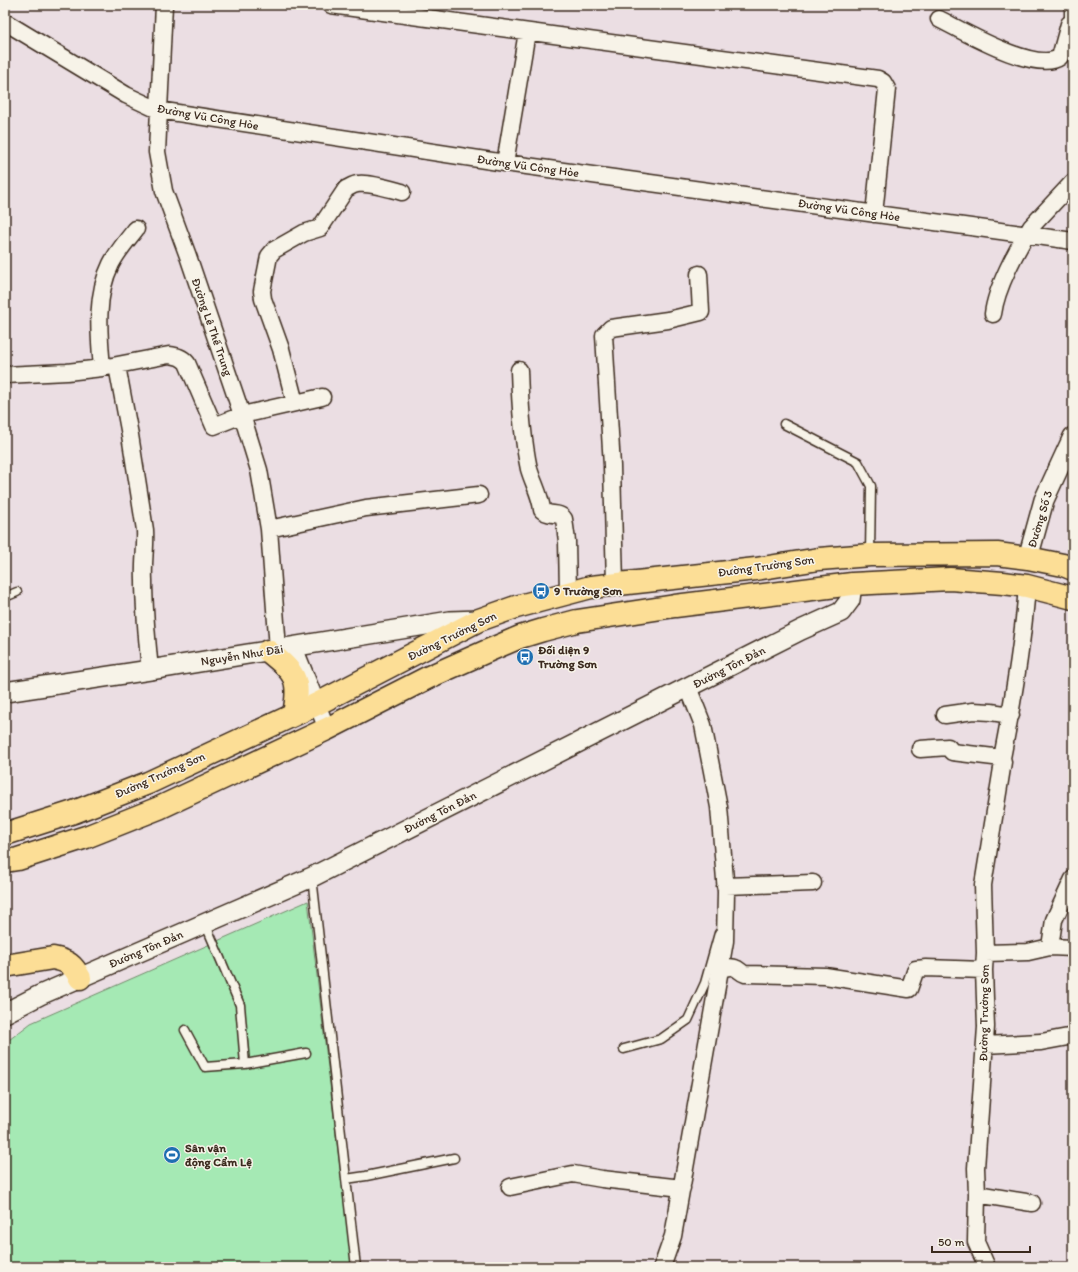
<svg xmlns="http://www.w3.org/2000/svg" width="1078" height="1272" viewBox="0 0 1078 1272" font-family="Itim,sans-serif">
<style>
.green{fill:#a5e9b4;stroke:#708a69}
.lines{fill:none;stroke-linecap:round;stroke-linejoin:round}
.service-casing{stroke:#3b2a1e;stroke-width:11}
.minor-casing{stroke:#3b2a1e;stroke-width:19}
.tertiary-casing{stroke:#3b2a1e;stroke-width:22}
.primary-casing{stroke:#3b2a1e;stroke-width:25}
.trunk-casing{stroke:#3b2a1e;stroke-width:25}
.service{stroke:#f7f3e8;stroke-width:8}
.minor{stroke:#f7f3e8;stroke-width:16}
.tertiary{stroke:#f7f3e8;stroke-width:19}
.primary{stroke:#fcde96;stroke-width:22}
.trunk{stroke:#fcde96;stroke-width:22}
.labels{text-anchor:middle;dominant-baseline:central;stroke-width:3;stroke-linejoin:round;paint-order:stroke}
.street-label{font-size:12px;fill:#3b2a1e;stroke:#f7f3e8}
.poi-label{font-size:12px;font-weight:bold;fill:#3b2a1e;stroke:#f7f3e8;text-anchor:start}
</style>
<rect width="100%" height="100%" fill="#ebdee3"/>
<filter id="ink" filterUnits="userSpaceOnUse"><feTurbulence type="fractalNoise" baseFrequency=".025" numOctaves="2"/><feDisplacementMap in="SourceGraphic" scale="8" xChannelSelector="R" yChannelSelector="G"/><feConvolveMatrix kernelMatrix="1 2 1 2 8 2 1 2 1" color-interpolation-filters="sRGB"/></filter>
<g filter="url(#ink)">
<path class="green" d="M308,901L352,1267H5V1043L31,1023Z"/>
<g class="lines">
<g class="service-casing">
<path id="service" d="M1069,5V24
M784,424L858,462L871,486L870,554
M5,597L17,592
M312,877L356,1267
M205,923L240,1005L245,1064L306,1053
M185,1030L205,1067L245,1064
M624,1049L661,1039L688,1020L705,983L719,933
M346,1179L366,1176L454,1158"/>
</g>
<g class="minor-casing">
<path id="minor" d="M164,5L157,152L164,191L188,256L242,415L259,470L269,529L278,649
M331,5L878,79L883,82L887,89L874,214
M939,19C963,31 1036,74 1060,57L1069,24L1073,25
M5,22L126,95L158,110L505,163L1073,241
M505,163L527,32
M993,314C996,288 1017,249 1031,227L1073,182
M117,366L130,435L145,530C146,547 143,563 144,580C144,610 147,640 150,670
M102,368C99,334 95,296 111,264C117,252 127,240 136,229
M519,370C520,403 522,436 529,469C533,483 541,496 542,510C549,517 559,511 564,519L567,541L568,593
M5,375L67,372L102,368L169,355C177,356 182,357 187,363L214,426L242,415L322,397
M295,403L281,349L263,299L262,291L269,256L274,250L304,233L320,228L346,189C350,187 354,184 358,184C368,182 391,189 402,192
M269,529L366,508L479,495
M615,584L612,466L604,335L611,328L668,320L701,312L699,274
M294,647L327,729
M945,715L973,711L991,712L1011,715
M920,749L948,747L952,752L1002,758
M725,886L813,883
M1050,947L1054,920L1073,879
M985,953L1028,952L1050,947L1073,948
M721,969C725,968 731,966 735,968C739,969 741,973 745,974L825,976L909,989L916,969L926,968L984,970
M985,1045L1041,1042L1068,1037
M510,1187L573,1174L602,1179L682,1188
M977,1194L1032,1203
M662,1267L673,1236L725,941L726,892L719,807L703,725L688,687
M987,1267L976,1242L977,1194L976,1168L986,1027L984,970L985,953L983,885L1003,762L1002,758C1013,701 1023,644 1027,586"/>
</g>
<g class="tertiary-casing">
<path id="tertiary" d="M1028,558L1044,500L1073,437
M5,692L150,670L450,621L479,620
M5,1013L40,995L312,877L801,630L841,612L850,600L852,584"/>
</g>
<g class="primary-casing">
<path id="primary" d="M268,651C295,673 301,678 294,714"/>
</g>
<g class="trunk-casing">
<path id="trunk" d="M5,834L74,812L148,783L317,704L479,620L516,607L591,587L756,569L819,559L870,555L997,554L1028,558L1063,565L1073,569
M5,861L18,859L86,837L159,808L327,729L429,677L485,652L520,637L543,630L577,621L675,606L852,584L950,579L1003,583L1027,586L1073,598
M5,966L53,958C68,961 73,965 80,978"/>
</g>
<use href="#service" class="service"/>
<use href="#minor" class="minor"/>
<use href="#tertiary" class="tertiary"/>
<use href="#primary" class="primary"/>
<use href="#trunk" class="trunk"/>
</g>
</g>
<defs>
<g id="bus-disc" transform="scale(0.9)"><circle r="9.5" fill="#1f6fb2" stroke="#f7f3e8"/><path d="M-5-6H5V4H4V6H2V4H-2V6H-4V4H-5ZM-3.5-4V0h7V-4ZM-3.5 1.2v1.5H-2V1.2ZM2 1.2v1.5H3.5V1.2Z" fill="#fff"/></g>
<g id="stadium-disc" transform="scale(0.9)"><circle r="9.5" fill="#1f6fb2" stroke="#f7f3e8"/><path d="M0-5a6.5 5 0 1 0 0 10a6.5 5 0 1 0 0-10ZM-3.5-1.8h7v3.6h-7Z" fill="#fff"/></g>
</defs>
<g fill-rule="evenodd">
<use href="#bus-disc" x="541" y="591"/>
<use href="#bus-disc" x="525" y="657"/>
<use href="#stadium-disc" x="172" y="1155"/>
</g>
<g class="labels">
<g class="street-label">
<text transform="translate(208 117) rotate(10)">Đường Vũ Công Hòe</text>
<text transform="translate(528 166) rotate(8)">Đường Vũ Công Hòe</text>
<text transform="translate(849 210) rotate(8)">Đường Vũ Công Hòe</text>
<text transform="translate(212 327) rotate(71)">Đường Lê Thế Trung</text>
<text transform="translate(1040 519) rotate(-73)">Đường Số 3</text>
<text transform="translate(766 566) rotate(-8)">Đường Trường Sơn</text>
<text transform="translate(452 636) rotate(-26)">Đường Trường Sơn</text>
<text transform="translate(242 655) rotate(-9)">Nguyễn Như Đãi</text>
<text transform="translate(729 667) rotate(-27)">Đường Tôn Đản</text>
<text transform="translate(160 775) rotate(-24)">Đường Trường Sơn</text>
<text transform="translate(440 812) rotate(-27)">Đường Tôn Đản</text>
<text transform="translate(146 949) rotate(-23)">Đường Tôn Đản</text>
<text transform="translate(984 1013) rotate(-89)">Đường Trường Sơn</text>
</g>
<g class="poi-label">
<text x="554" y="591">9 Trường Sơn</text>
<text x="538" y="650">Đối diện 9<tspan x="538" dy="14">Trường Sơn</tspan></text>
<text x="185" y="1148">Sân vận<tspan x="185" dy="14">động Cẩm Lệ</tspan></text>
</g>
</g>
<rect width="1078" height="1272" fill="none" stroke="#f7f3e8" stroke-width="20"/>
<rect x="10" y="10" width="1058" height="1252" fill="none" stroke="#3b2a1e" stroke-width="1.5" filter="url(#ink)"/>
<path d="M932 1246v6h98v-6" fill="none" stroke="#3b2a1e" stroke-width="2"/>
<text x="938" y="1246" font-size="12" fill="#3b2a1e" stroke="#f7f3e8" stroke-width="3" paint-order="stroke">50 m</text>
</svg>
